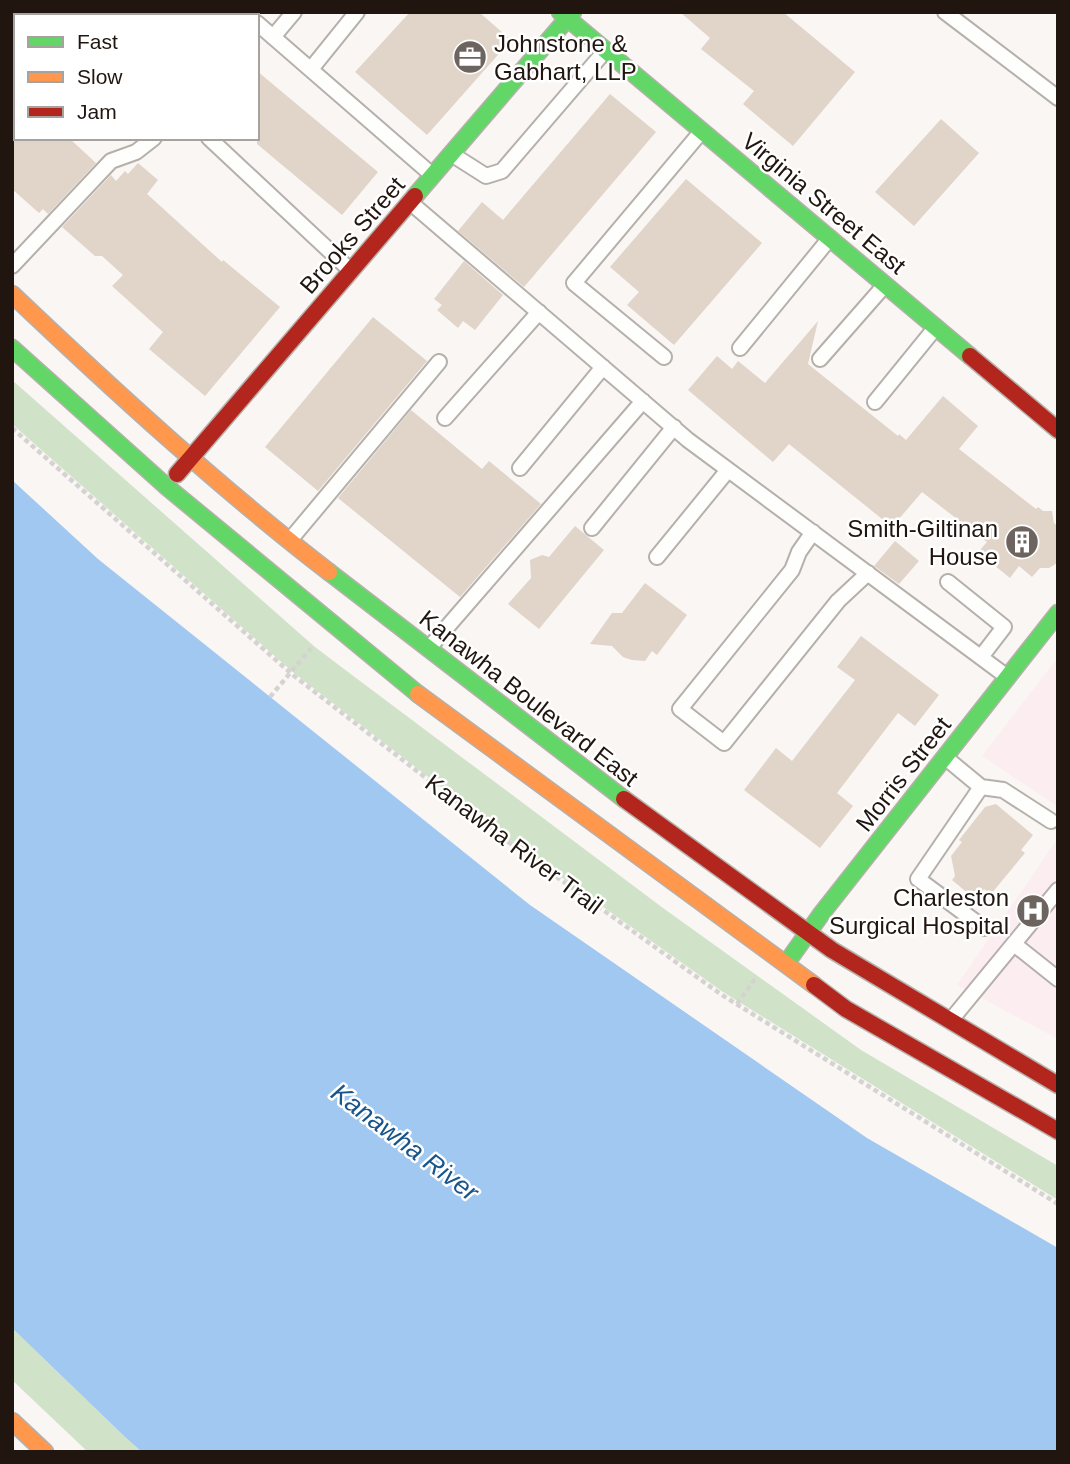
<svg xmlns="http://www.w3.org/2000/svg" width="1070" height="1464" viewBox="0 0 1070 1464" font-family="Helvetica,sans-serif">
<style>
.medical{fill:#fcedf1}
.green{fill:#d0e3c9}
.water{fill:#a1c8f0}
.building{fill:#e1d4c9}
.lines{fill:none;stroke-linecap:round;stroke-linejoin:round}
.lane-casing{stroke:#b6b0ab;stroke-width:18}
.fast-casing{stroke:#b6b0ab;stroke-width:19}
.slow-casing{stroke:#b6b0ab;stroke-width:19}
.jam-casing{stroke:#b6b0ab;stroke-width:19}
.path{stroke:#d4d3d2;stroke-width:4.5;stroke-dasharray:5 3.5;stroke-linecap:butt}
.lane{stroke:#fefefd;stroke-width:14}
.fast{stroke:#63d668;stroke-width:16}
.slow{stroke:#ff974d;stroke-width:16}
.jam{stroke:#b3261e;stroke-width:16}
.labels{text-anchor:middle;dominant-baseline:central;stroke-width:5;stroke-linejoin:round;paint-order:stroke}
.poi-label{font-size:24px;fill:#21160f;stroke:#fff;text-anchor:end}
.street-label{font-size:24px;fill:#21160f;stroke:#fff}
.water-label{font-size:26px;font-style:italic;fill:#17558a;stroke:#fff}
</style>
<rect width="100%" height="100%" fill="#f9f6f4"/>
<path class="medical" d="M1058,657V807L982,756Z
M1058,838V1039L957,985Z"/>
<path class="green" d="M12,380L315,647L352,675L663,908L861,1050L1058,1166V1200L723,992L516,845L294,673L12,424Z
M12,1328L125,1437L142,1452H88L12,1380Z"/>
<path class="water" d="M12,480L98,559L530,905L867,1138L1058,1248V1452H142L125,1437L12,1328Z"/>
<path class="building" d="M410,12H479L511,40L427,135L355,72Z
M680,12H783L855,72L793,146L743,104L754,91L701,49L710,38Z
M257,71L378,172L342,215L257,144Z
M610,94L656,132L524,287L458,231L482,202L503,220Z
M941,119L979,153L914,226L875,192Z
M12,138H69L96,163L48,214L43,209L39,213L12,189Z
M138,163L158,180L147,194L222,262L223,260L280,307L205,396L149,349L163,332L112,286L123,275L102,256H95L62,227L111,175L116,181L125,171L128,174Z
M686,179L762,243L674,345L627,305L639,292L610,267Z
M464,261L503,295L475,330L463,321L458,328L437,310L442,305L434,299Z
M373,317L427,361L318,491L265,447Z
M818,321L808,364L898,436L899,434L906,440L943,396L978,426L959,449L1036,509L1038,507L1043,511H1052L1054,523L1058,526L1057,563L1049,568H1040L1032,577L1019,566L1010,578L978,552L987,542L922,492L892,527L789,444L773,462L688,390L717,356L732,369L738,361L765,383Z
M411,410L482,469L489,461L541,504L460,597L338,498Z
M575,526L604,550L539,629L508,604L531,578L530,560L542,555L549,557Z
M895,541L919,561L899,584L874,566Z
M645,583L687,615L657,655L652,651L645,661L632,660L623,657L612,646L590,644L612,613H622Z
M861,636L939,695L915,726L898,713L837,793L853,806L820,848L744,790L776,748L792,761L855,680L837,667Z
M996,804L1033,835L1021,850L1025,853L991,894L984,889L976,900L952,880L955,876L951,856L962,842L959,840L985,807Z"/>
<g class="lines">
<g class="lane-casing">
<path id="lane" d="M77,12L81,16
M245,12L249,16
M945,12L1058,98
M187,16L190,12
M257,23L431,174
M273,37L294,12
M12,61L16,63
M311,69L357,12
M209,138L350,270
M453,155L486,176L502,171L605,51
M411,203L688,440L1006,676
M12,266L111,161L136,152L154,138
M740,348L830,238
M664,357L574,283L701,132
M820,359L884,286
M875,402L936,327
M445,418L539,312
M520,468L603,367
M592,528L674,427
M813,532L799,552L792,570L680,709L724,743L838,601L868,573
M290,540L439,362
M657,557L728,470
M948,582L1004,627L981,657
M429,648L643,401
M946,758L981,787L1003,790L1051,821
M981,787L918,879L984,928
M1014,944L1058,979
M951,1020L1058,890"/>
</g>
<g class="fast-casing">
<path id="fast" d="M560,12L970,356
M415,196L573,12
M12,348L167,487L418,694
M329,572L624,799
M790,958L822,913L1058,613"/>
</g>
<g class="slow-casing">
<path id="slow" d="M12,294C113,390 219,487 329,572
M418,694L814,985
M12,1421L45,1452"/>
</g>
<g class="jam-casing">
<path id="jam" d="M970,356L1058,430
M177,474L415,196
M624,799L832,950L1058,1085
M814,985L846,1009L1058,1131"/>
</g>
<path class="path" d="M12,428L293,675L515,847L722,995L1058,1204
M270,697L311,648
M737,1004L755,979"/>
<use href="#lane" class="lane"/>
<use href="#fast" class="fast"/>
<use href="#slow" class="slow"/>
<use href="#jam" class="jam"/>
</g>
<defs>
<g id="office-disc" transform="scale(1.75)"><circle r="9.5" fill="#6d645f" stroke="#fff"/><path d="M-6-3h4V-5.5h4V-3h4V5H-6ZM-1-4.5V-3h2v-1.5ZM-6 0V1H6V0Z" fill="#fff"/></g>
<g id="building-disc" transform="scale(1.75)"><circle r="9.5" fill="#6d645f" stroke="#fff"/><path d="M-4-6H4V6H1V3H-1V6H-4ZM-2.5-4.3h1.7v1.8h-1.7ZM.8-4.3h1.7v1.8H.8ZM-2.5-1h1.7V.8h-1.7ZM.8-1h1.7V.8H.8Z" fill="#fff"/></g>
<g id="hospital-disc" transform="scale(1.75)"><circle r="9.5" fill="#6d645f" stroke="#fff"/><path d="M-5-5h3v3.5h4V-5h3V5h-3V1.5h-4V5h-3Z" fill="#fff"/></g>
</defs>
<g fill-rule="evenodd">
<use href="#office-disc" x="470" y="57"/>
<use href="#building-disc" x="1022" y="542"/>
<use href="#hospital-disc" x="1033" y="911"/>
</g>
<g class="labels">
<g class="poi-label">
<text x="494" y="43" text-anchor="start">Johnstone &amp;<tspan x="494" dy="28">Gabhart, LLP</tspan></text>
<text x="998" y="528">Smith-Giltinan<tspan x="998" dy="28">House</tspan></text>
<text x="1009" y="897">Charleston<tspan x="1009" dy="28">Surgical Hospital</tspan></text>
</g>
<g class="street-label">
<text transform="translate(824 203) rotate(40)">Virginia Street East</text>
<text transform="translate(352 235) rotate(-49)">Brooks Street</text>
<text transform="translate(529 698) rotate(38)">Kanawha Boulevard East</text>
<text transform="translate(903 774) rotate(-52)">Morris Street</text>
<text transform="translate(514 844) rotate(37)">Kanawha River Trail</text>
</g>
<g class="water-label">
<text transform="translate(405 1142) rotate(37)">Kanawha River</text>
</g>
</g>
<rect width="1070" height="1464" fill="none" stroke="#21160f" stroke-width="28"/>
<rect x="14" y="14" width="245" height="126" fill="#ffffff" stroke="#a6a29f" stroke-width="2"/>
<rect x="28" y="37" width="35" height="10" fill="#63d668" stroke="#a6a29f" stroke-width="2"/>
<text x="77" y="49" font-size="21" fill="#21160f">Fast</text>
<rect x="28" y="72" width="35" height="10" fill="#ff974d" stroke="#a6a29f" stroke-width="2"/>
<text x="77" y="84" font-size="21" fill="#21160f">Slow</text>
<rect x="28" y="107" width="35" height="10" fill="#b3261e" stroke="#a6a29f" stroke-width="2"/>
<text x="77" y="119" font-size="21" fill="#21160f">Jam</text>
</svg>
